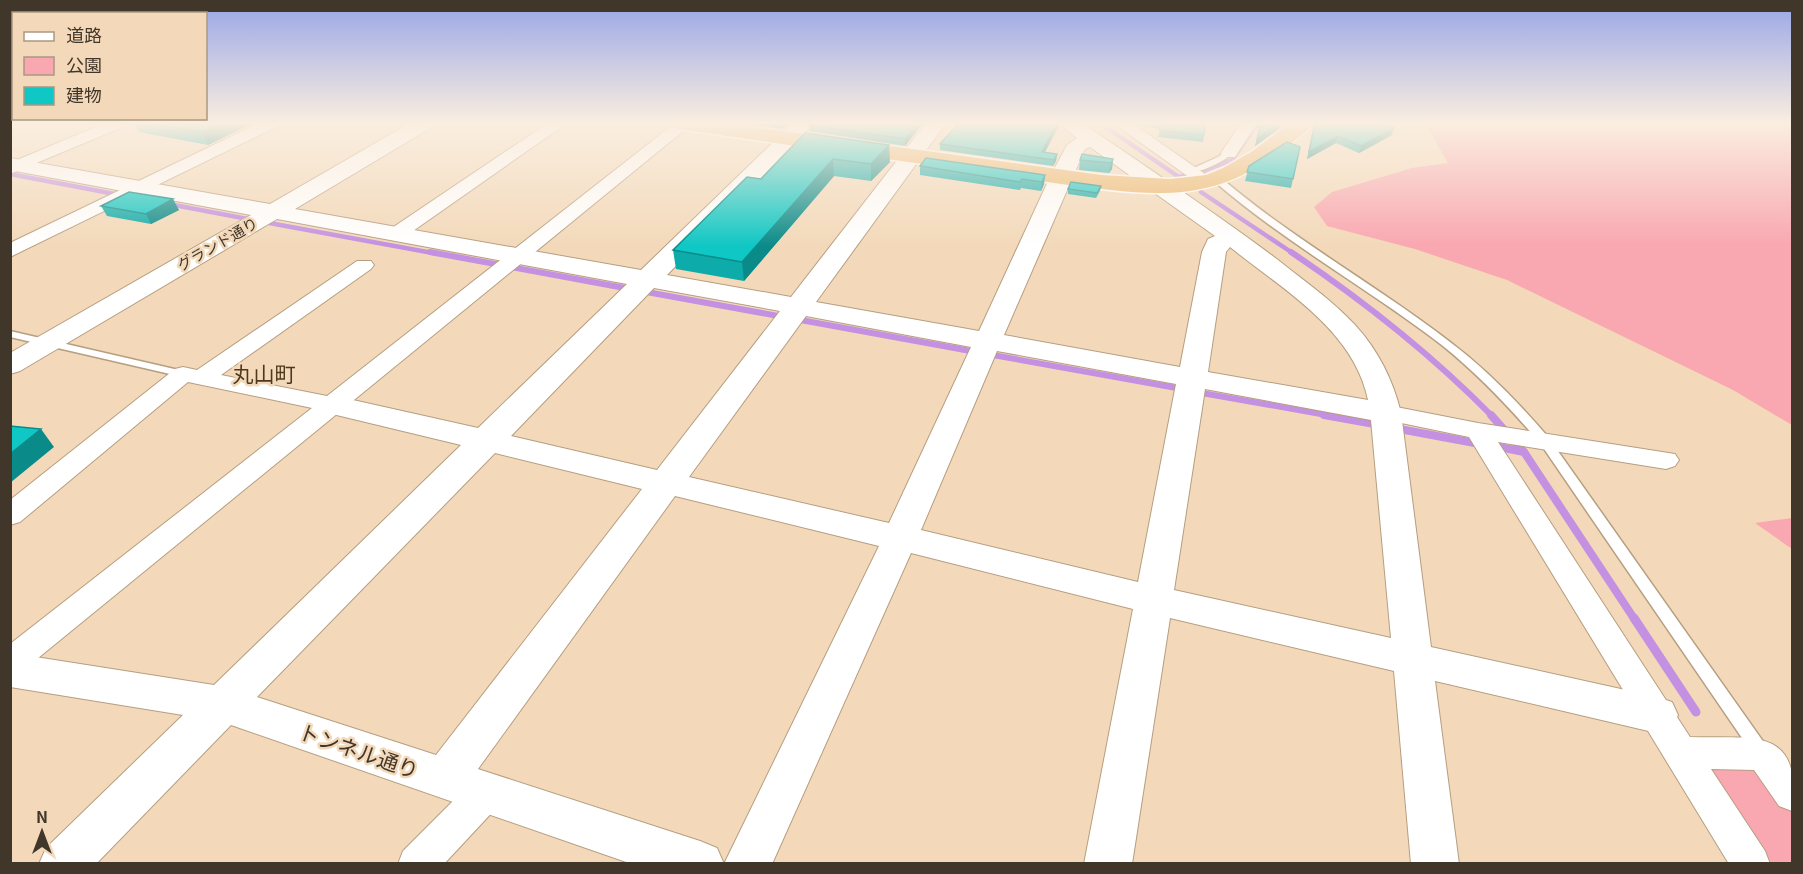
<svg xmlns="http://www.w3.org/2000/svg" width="1803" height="874" viewBox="0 0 1803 874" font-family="Georgia,'Noto Sans JP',serif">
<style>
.green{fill:#f9a7b0}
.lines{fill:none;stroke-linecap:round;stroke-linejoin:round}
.stream-far3{stroke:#c490e2;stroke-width:4.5}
.stream-far2{stroke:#c490e2;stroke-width:6}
.stream-far1{stroke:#c490e2;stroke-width:8}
.stream{stroke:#c490e2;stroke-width:9}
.service-casing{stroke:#b69e80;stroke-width:3}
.minor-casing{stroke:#b69e80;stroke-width:2}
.tertiary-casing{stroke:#b69e80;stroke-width:2}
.trunk-casing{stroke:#fff;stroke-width:3}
.service{fill:#fff;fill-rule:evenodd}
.minor{fill:#fff;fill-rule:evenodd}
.tertiary{fill:#fff;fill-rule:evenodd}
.trunk{fill:#ecb76c;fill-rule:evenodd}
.wall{fill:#0daba9}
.shaded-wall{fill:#0a8b89}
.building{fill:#0fc7c4;stroke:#0a8b89;stroke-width:1.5}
.labels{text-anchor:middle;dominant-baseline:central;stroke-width:5;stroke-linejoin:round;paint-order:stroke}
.far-street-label{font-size:15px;fill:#40362a;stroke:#f3d9ba}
.quarter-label{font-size:21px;fill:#4e391e;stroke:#f3d9ba}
.near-street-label{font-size:21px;fill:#40362a;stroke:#f3d9ba}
</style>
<rect width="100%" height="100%" fill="#f3d9ba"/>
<path class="green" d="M1432,123H1684L1717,126L1719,123H1792V425L1733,390L1507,280L1415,249L1327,226L1314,207L1332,192L1412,168L1448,163L1428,128Z
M1792,519V549L1755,523L1792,518Z
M1707,762L1764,771L1792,812V863H1765Z"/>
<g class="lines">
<path class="stream-far3" d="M1100,123L1179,177L1201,172L1232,160L1258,123
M10,174L120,195
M1201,192L1294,254
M169,204L253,220
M264,222L438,254"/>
<path class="stream-far2" d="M430,252L630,289
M1291,252C1364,301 1431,354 1492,416
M641,291L784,317
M795,319L976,352
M987,354L1182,389
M1196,392L1332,416"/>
<path class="stream-far1" d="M1324,415L1380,425
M1491,415L1524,452L1635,620
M1394,428L1480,444
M1494,446L1524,452"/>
<path class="stream" d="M1634,618L1696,712"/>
<g class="service-casing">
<path id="service" d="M1226,151L1233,153C1225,161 1196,176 1187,171L1218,157Z
M1214,177H1220C1292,239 1375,284 1450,342C1487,370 1518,402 1548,437L1767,747L1769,752L1767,757L1761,759L1755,757L1540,443C1510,408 1479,375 1443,346C1368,288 1285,243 1214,181Z
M10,331L183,371L189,374L183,377L10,337Z"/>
</g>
<g class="minor-casing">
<path id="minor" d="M105,123H127L125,126L10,174V163Z
M259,123H280L278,126L10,257V243Z
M548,123H567L403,238H389L386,234L389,230Z
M675,123H693L21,672L10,676V644L312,408L188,382L20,522L10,525V500L175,369L183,367L197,370L357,261H371L374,265L371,269L221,375L327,396Z
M1113,123H1132L1215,181L1212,185H1200Z
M1241,123H1257L1235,157H1223L1221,153Z
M1386,405L1478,423L1675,454L1679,460L1675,466L1666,469L1498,442L1690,737C1754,739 1802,725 1792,811L1779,806L1754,770L1711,769L1765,851L1770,864H1729L1469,437L1377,418L1374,413L1377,408Z
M486,776L499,781L504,793L499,805L444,864H398L403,851L473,781Z"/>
</g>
<g class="tertiary-casing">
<path id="tertiary" d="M410,123H435L432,127L295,209L641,270L793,123H814L667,275L791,297L926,123H946L816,302L979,331L1050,177L1067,145L1077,138L1059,123H1082C1148,168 1214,212 1278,260C1304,281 1332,300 1355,325C1378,350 1393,380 1401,413L1431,647L1657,697L1672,702L1678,715L1672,728L1657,733L1435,681L1459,864H1411L1394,671L1170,618L1132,864H1084L1133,609L911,553L772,864H724L879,546L675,496L478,769L700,841L717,848L724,864H632L231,725L96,864H39L46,848L183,715L10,687V653L214,685L461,445L324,412L320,405L324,398L335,396L478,428L627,284L277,219L20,371L10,374V353L251,215L10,170V158L270,204ZM1090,147L1215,236L1208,239L1202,252L1180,367L1004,335L1085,149ZM1230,247C1282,289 1354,330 1368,400L1208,372L1226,252ZM654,288L780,311L657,470L511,436ZM806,316L971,347L889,523L689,477ZM997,351L1176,384L1138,582L921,530ZM1205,389L1371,420L1391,638L1174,590ZM495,453L642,489L436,755L257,697Z"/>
</g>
<g class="trunk-casing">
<path id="trunk" d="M668,123H724L1102,175L1170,179L1206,175L1223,168L1251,152L1290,123H1313C1305,135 1289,144 1278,153C1207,207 1143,194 1061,184L678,129L671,127Z"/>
</g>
<use href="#service" class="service"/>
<use href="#minor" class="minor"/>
<use href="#tertiary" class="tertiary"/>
<use href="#trunk" class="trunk"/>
</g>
<path class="wall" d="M134,123H253L208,145L139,132Z
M742,123H789L781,129Z
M811,123H923L905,146L809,131V125Z
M1136,123H1206L1203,142L1158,137L1160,129L1140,126Z
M1219,123H1239L1237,126Z
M1257,123H1280L1279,129L1255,146L1260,129L1256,128Z
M1314,123H1380L1392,135L1359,153L1336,143L1307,159Z
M1058,127L1045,152L1057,154L1056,161L1053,166L940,150V144Z
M805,133L890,162L871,181L834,176L744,281L676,269L673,250L761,179Z
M1113,159L1112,169L1109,173L1079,170L1080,160Z
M920,166L1045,175L1044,184L1041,191L1021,188L1020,190L920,175Z
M1249,166L1293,179L1291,188L1245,181Z
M1101,186L1100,191L1096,198L1068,194V189Z
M101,206L179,210L151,224L107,216Z"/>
<path class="shaded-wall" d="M222,123H253L208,145L203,132Z
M781,123H789L781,129Z
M918,123H923L905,146V139Z
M1057,123H1058V127L1042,158V152Z
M1278,123H1280L1279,129L1255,146L1257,139Z
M1394,128L1392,135L1359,153L1361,146Z
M1338,136L1336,143L1307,159L1309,152Z
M889,145L890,162L871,181V164Z
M1057,154L1056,161L1053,166L1054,160Z
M833,159L834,176L744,281L742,262Z
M1113,159L1112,169L1109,173L1111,163Z
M1045,175L1044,184L1041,191L1042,182Z
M173,199L179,210L151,224L146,214Z
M41,429L54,447L10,483V454Z"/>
<path class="building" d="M150,123H222L203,132Z
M811,123H918L905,139L809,125Z
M959,123H1057L1042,152L1057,154L1054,160L940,144Z
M1161,123H1206L1204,135L1159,130Z
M1261,123H1278L1257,139Z
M1315,123H1380L1394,128L1361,146L1338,136L1309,152Z
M805,133L889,145L871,164L833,159L742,262L673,250L747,177L761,179Z
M1287,142L1300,147L1293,179L1247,172L1249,166Z
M1082,154L1113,159L1111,163L1080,160Z
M926,158L1045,175L1042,182L1022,179L1020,182L920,166Z
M1071,182L1101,186L1097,193L1068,189Z
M129,192L173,199L146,214L101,206Z
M10,426L41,429L10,454Z"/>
<linearGradient id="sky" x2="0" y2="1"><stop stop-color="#99a6e6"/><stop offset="0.5" stop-color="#faeee0"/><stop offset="1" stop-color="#faeee0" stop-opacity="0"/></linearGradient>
<rect width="1803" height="246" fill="url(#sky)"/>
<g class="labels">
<g class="far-street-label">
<text transform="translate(217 243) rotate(-30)">グランド通り</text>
</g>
<g class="quarter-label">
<text x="264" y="373">丸山町</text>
</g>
<g class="near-street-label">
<text transform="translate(359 750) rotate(19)">トンネル通り</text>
</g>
</g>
<rect width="1803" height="874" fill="none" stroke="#40362a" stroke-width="24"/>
<rect x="12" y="12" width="195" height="108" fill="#f3d9ba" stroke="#ab9880" stroke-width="1.5"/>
<rect x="24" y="32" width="30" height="9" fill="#ffffff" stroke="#ab9880" stroke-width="1.5"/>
<text x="66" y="42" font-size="18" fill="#40362a">道路</text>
<rect x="24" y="57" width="30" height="18" fill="#f9a7b0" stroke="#ab9880" stroke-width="1.5"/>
<text x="66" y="72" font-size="18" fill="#40362a">公園</text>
<rect x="24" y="87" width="30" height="18" fill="#0fc7c4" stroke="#ab9880" stroke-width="1.5"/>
<text x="66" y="102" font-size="18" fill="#40362a">建物</text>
<g transform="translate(42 832)" stroke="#f3d9ba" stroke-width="4.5" paint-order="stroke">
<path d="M0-4.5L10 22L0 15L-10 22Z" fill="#40362a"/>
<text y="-9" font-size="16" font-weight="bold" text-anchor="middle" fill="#40362a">N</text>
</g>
</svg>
